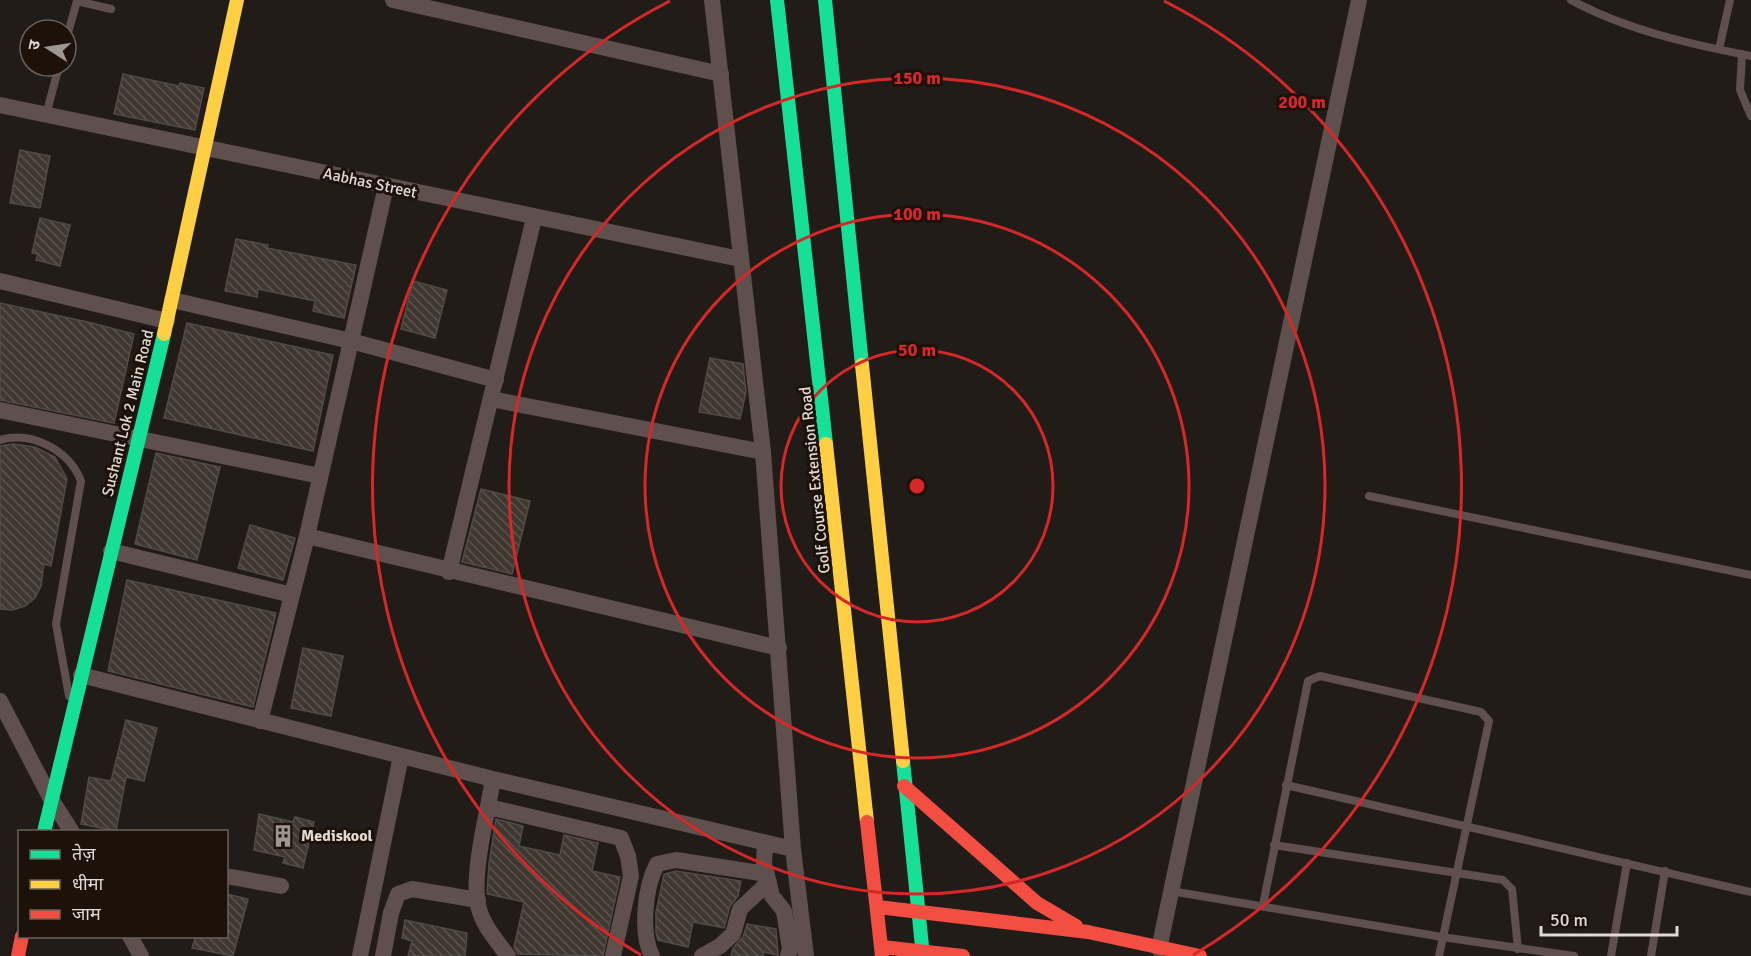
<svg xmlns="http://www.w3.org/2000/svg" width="1751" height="956" viewBox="0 0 1751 956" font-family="Signika,'Noto Sans Devanagari',sans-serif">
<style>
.building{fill:url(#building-back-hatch);stroke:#504b46;stroke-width:1.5}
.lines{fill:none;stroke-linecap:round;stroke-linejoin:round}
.lane{stroke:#60504d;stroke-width:8}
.street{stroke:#60504d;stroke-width:16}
.fast{stroke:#16e098;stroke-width:14}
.slow{stroke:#ffcf43;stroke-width:14}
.jam{stroke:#f24e42;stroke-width:14}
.ring{fill:none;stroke:#d62828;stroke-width:3}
.labels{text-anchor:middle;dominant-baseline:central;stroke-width:6;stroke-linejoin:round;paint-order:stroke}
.street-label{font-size:16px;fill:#e0d9d4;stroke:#1c120a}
.poi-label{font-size:16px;font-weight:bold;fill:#e0d9d4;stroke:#1c120a;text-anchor:start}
.centre{fill:#d62828;stroke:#1c120a;stroke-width:3}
.ring-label{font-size:18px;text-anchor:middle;font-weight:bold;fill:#d62828;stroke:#1c120a;stroke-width:6;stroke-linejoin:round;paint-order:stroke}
</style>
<defs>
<pattern id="building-back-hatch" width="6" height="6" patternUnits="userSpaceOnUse" patternTransform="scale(1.5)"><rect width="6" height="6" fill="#403730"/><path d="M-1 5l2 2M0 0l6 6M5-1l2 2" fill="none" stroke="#5b534d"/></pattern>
</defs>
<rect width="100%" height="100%" fill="#211c17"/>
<path class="building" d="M123,74L179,86L180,83L204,88L195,130L114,114Z
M20,150L50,156L40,208L10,203Z
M40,218L70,225L60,266L36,260L38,254L32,253Z
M236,239L268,245L267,248L356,265L344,318L313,311L315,301L258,289L257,297L225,291Z
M413,281L447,290L435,338L401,329Z
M0,303L92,323L134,334L114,423L0,400Z
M187,323L333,355L313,451L164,418Z
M710,358L743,364L746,392L740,419L699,412Z
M13,444L35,447L55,457L67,479L51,566L44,564L41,586L35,598L25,606L12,610L0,609V446Z
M156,453L220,467L197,560L135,544Z
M481,489L530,501L512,574L462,562Z
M250,525L295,538L283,580L238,568Z
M127,580L276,613L253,707L108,671Z
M303,648L343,656L331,716L291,708Z
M126,720L157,728L144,781L126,777L116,831L81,824L89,777L111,781Z
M259,814L293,822L295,817L314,822L303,868L283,863L285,857L254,850Z
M496,819L523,826L519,846L560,855L564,835L598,843L592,871L620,877L603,956L518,954L514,947L524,902L487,894L489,864Z
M676,871L741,881L738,896L730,906L724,928L693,922L688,947L658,940L656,933V912L664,874Z
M226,894L248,899L233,956L192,948L196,936H226Z
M405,920L467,933L465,956H408L412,941L402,938Z
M747,924L776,929L778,955L764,952L763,956H731L733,948L743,937Z"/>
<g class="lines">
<path class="lane" d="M1571,0C1626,30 1690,44 1751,56
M66,40L77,1L111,9
M1719,49L1730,0
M1742,54L1740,90L1751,116
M46,115L59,66
M0,440C32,431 69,450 81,481L56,624L69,696
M1369,496L1751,575
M1286,785L1751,892
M1274,845L1503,880L1512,889L1518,949
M1171,891L1442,937L1574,956
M1263,905L1308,681L1320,676L1481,712L1489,721L1439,956
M1611,956L1627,863
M1651,956L1665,871"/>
<path class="street" d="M393,0L721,74
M712,0L763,452L793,849L806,956
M0,105L740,259
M0,281L167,321
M172,300L351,341L496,380
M491,399L763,452
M0,410L320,476
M307,536L779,648
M111,551L292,595
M449,572L534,218
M81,675L493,779L793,849
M0,701L51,799L72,832
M260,721L307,536L386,186
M493,779C488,812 470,877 479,909C484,927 497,941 508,956
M489,807L621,838L628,856L631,876L613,956
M765,843L764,864L772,896L784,911L790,949L788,956
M226,876L281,886
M130,936L141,956
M1159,949L1359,0
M360,956L401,756
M383,956L391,913L398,894L412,889L478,900
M652,956C640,932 645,887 657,864L676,860L767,874
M702,956L720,946L733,934L740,909L769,882"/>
<path class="fast" d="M777,0L826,444
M825,0L862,365
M903,761L923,956
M44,832L164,334"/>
<path class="slow" d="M164,334L237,0
M862,365L903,761
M826,444L867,822"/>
<path class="jam" d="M904,786L1037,903L1076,926
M867,822L882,956
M878,907L1088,932L1200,956
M882,947L963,956
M18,956L22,936"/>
</g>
<g class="ring">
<circle cx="917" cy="486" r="136"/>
<circle cx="917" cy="486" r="272"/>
<circle cx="917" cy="486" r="408"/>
<path d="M641 955A544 544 0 0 1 670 1M1164 1A544 544 0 0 1 1193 955"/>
</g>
<defs>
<g id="building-bare" transform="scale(1.8)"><path d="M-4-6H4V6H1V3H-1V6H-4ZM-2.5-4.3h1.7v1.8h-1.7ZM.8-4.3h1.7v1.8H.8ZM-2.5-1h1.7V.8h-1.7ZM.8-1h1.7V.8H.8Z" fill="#9d9792" stroke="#1c120a" stroke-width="2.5" paint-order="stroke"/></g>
</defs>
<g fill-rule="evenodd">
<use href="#building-bare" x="283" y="836"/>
</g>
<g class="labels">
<g class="street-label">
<text transform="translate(370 183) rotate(12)">Aabhas Street</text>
<text transform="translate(128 413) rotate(-76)">Sushant Lok 2 Main Road</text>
<text transform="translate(815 480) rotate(-96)">Golf Course Extension Road</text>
</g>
<g class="poi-label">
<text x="301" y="836">Mediskool</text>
</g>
</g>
<circle cx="917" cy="486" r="9" class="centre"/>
<g class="ring-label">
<text x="917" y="84">150 m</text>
<text x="1302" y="108">200 m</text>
<text x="917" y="220">100 m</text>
<text x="917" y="356">50 m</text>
</g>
<rect x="18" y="830" width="210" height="108" fill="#1c120a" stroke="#6a625b" stroke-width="1.5"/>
<rect x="30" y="850" width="30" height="9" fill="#16e098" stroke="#6a625b" stroke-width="1.5"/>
<text x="72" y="860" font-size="18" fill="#e0d9d4">तेज़</text>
<rect x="30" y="880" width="30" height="9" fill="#ffcf43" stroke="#6a625b" stroke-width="1.5"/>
<text x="72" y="890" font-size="18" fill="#e0d9d4">धीमा</text>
<rect x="30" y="910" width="30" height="9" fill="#f24e42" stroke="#6a625b" stroke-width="1.5"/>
<text x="72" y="920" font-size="18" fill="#e0d9d4">जाम</text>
<g transform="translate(48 48) rotate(282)"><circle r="28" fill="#1c120a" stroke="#6a625b" stroke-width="1.5"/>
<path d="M0-4.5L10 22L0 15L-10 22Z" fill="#9d9792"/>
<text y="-9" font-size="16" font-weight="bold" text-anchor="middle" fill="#e0d9d4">उ</text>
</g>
<path d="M1541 926v9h136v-9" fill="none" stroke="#e0d9d4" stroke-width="3"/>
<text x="1550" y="926" font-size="18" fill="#e0d9d4" stroke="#1c120a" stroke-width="4.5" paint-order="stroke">50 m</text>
</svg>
